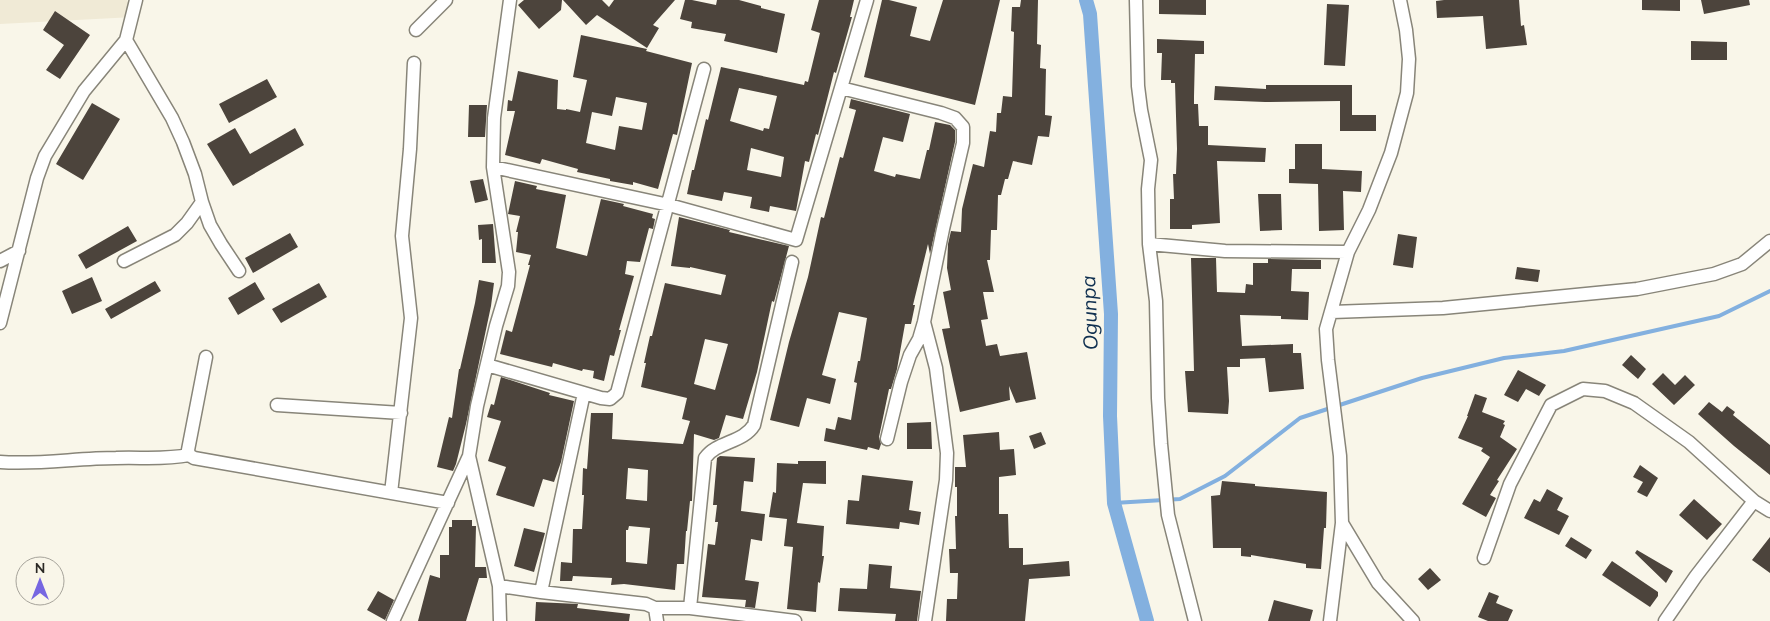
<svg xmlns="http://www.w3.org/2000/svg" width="1770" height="621" viewBox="0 0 1770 621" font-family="Mulish,sans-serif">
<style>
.built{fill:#f0ead6}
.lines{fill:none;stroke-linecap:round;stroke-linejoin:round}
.stream{stroke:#83b0df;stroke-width:4}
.canal{stroke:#83b0df;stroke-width:14}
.building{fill:#4c443c;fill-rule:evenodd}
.minor-casing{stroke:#888579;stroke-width:15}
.minor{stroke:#fff;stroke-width:12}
.labels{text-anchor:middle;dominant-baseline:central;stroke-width:5;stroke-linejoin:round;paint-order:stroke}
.water-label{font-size:20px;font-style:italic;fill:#103050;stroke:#f9f6e9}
</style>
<rect width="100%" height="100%" fill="#f9f6e9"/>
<path class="built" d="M0,0H127L134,17L0,24Z"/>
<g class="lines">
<path class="stream" d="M1114,503L1180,499L1225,476L1300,418L1422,378L1504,358L1564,351L1719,316L1770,291"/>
<path class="canal" d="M1086,0L1090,14L1111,314L1110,416L1114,503L1147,621"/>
</g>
<path class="building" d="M524,0H562L561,10L539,29L518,5Z
M563,0H602L609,7L614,0H675L653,25L659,28L647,48L597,15L586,25Z
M685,0H692L716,5L717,0H739L761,6V8L785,14L777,53L724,41L726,34L691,28L692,22L680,19Z
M819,0H854L850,17H852L836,73L834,72L818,135L816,134L809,162L805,161L796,211L770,206L769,212L750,208L752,197L724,192L722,201L687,194L692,170H694L706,119L708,120L721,67L804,85L805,81L808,82L820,33L811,30ZM739,88L777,96L769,129L764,128L763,131L730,121ZM751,148L784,157L781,177L747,170Z
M882,0H889L917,7L910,36L930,41L943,0H1000L975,105L864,77Z
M1021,0H1038L1037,44L1041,45L1040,68L1046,69L1045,115L1052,116L1049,137L1038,136L1032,165L1013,161L1008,179H1005L1001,195H998L997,230H991L990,260H987L994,292H983L988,319L981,320L986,346L997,344L1000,356L1027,352L1036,399L1016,403L1009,386L1010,400L960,412L942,329L950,328L943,292L951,290L947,268L948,244L951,231L961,232L962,209L973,164L984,167L990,131L996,132L997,113H1001L1003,96L1012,97L1014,32L1011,31L1012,7H1020Z
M1159,0H1206V15L1159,14Z
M1444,0H1519L1521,26L1524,25L1527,45L1486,49L1483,16L1437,18L1436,1Z
M1642,0H1680V11L1642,10Z
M1701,0H1749L1750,5L1704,14Z
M1327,4L1349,5L1345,66L1324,65Z
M55,11L90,35L60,79L46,70L64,45L43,30Z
M581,35L647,49L646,51L692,63L677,135L673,134L658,189L633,182V185L610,181V179L577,172L578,169L542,159L540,164L505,155L515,111H507L508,100L512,101L518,71L558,80L557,109L566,110V109L580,112L587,80L573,77ZM616,97L647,103L642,130L619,126L615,150L586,143L592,112L612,116Z
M1157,39L1204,41V54H1195L1194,96V104H1198L1199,126H1208V145L1266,148L1265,162L1217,161L1220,223L1192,225V229H1170V199H1174L1173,174H1176L1177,149L1175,83H1171V80H1161L1162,53H1157Z
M1691,41L1727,42V60H1691Z
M267,79L277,97L229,123L219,104Z
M1266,85H1352V115H1376V131H1340V101L1265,102L1214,100L1215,86L1266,89Z
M851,99L910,114L903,142L883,137L874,171L895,177L896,174L920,179L927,150H929L935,122L950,125L955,130V142L930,254L928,244L913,305H915L911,324H905L897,369L891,389H889L879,437L881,444L879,450L868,447L867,450L824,441L826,428L835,430L838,417L851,420L857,383L854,382L858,361H860L867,318L839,312L822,375L836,379L830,404L807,398L799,427L770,420L789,342L808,277L821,217L824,218L840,157L843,158L856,110L849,108Z
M92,103L120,119L83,180L56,164Z
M469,105H487L485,137H468Z
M235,128L250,154L295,128L304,145L233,186L207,144Z
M1295,144H1322V169L1362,171L1361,192L1343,191L1344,230L1319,231L1318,184L1289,183V169H1295Z
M483,179L488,200L475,203L470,181Z
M515,181L537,186L536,189L566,195L556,248L587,256L601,199L624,204L623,206L653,214L652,218L655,219L653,229L649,228L640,262L627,261L625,274L634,276L619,330H621L614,356L610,355L604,381L593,378L594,371L583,369L582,371L553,363L552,367L500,354L506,330L512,332L530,265H528L531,255L516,252L518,232H516L520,216L508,214Z
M1258,194H1281L1282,230L1260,231Z
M679,217L730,230L729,232L789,246L774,302L772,301L757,372L743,419L726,415L719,438L714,440L694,434L692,501H690L687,531H686L684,564H677L675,590L624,584L611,585L612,578L573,576L572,581H560L561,562L572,563L573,529H582L584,495H582L583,468L587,469L591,413H613L612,439L683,444L690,421L682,419L687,398L641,387L646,363H644L650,336H652L665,283L721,295L726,275L690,267V268L671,266ZM705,339L728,344L715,390L694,384ZM628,468L648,470L647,501L626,499ZM629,526L650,528L647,564L626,562V530H628Z
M493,224L496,263H482V239L479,240L478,225Z
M128,226L137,241L86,269L78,255Z
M290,233L298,247L253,273L245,258Z
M1398,234L1417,237L1413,268L1393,265Z
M1191,258H1216L1217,292L1245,293L1246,284L1253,285V263H1268V259L1321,260V269H1292L1291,291L1309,292L1308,320L1281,319V316L1240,315L1242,346L1293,344V353H1301L1304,389L1269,392L1265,358L1240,359V367H1227L1229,401L1228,414L1188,412L1185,371H1194Z
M1517,267L1540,270L1538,282L1515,279Z
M92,277L102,301L72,314L62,291Z
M479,280L494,283L491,306L466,424L456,464L453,471L437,467L449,417L452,418L459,369H460L475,303Z
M155,281L161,291L111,319L105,309Z
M255,282L265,299L238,315L228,298Z
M319,283L327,297L281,323L272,309Z
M1631,355L1646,369L1638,379L1622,365Z
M1518,370L1546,385L1539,396L1526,389L1518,402L1504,395Z
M1663,373L1675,385L1685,375L1695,385L1674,405L1652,384Z
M501,377L550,393L549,395L574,401L561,462L554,482L543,479L534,507L496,495L506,467L488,461L501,421L487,417L491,404L494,405Z
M1475,394L1487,398L1482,412L1505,421L1503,424L1505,425L1500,437L1517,449L1497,480L1499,481L1490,495L1496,498L1486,517L1462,504L1490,457L1481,451L1483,448L1458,438L1468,416H1467Z
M1709,402L1722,412L1727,406L1735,412L1733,415L1770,445V475L1734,446L1698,414Z
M931,422L932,449H907V423Z
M999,432L1000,450L1014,449L1016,475L999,477V514H1008L1009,548H1023V565L1069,561L1070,576L1029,579L1025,621H946L947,599H957L958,573H950L949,549H956L955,516H957V487H955V467H966L963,435Z
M1041,432L1046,444L1034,449L1029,436Z
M720,456L755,458L753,482L744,481L741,511L765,514L762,541L751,539L745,580L759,582L755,608L745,607L746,600L702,597L708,544L715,545L718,522H715L717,505H713L717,458Z
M798,461H826V484L803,483L797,523L824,526L822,556H824L820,583L818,582L816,612L787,609L793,547L784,546L787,519L769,517L773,492L776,493L777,463L798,464Z
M1640,465L1658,478L1647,497L1637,492L1643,482L1633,477Z
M862,475L913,481L909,510L921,512L919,525L900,522L899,529L846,524L848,500L859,501Z
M1222,481L1255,484V486L1327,492L1326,528H1324L1321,569L1306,568V564L1251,555V557L1241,556V548H1213L1211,496L1220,495Z
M1547,489L1563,498L1557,510L1569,516L1559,535L1524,518L1534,499L1540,502Z
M1694,499L1722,524L1707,540L1679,515Z
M452,520H472V526H476L475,567H486L487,578H479L466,621H418L430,575L440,578V555H449V527H452Z
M524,528L545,533L534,572L514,566Z
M1571,537L1592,550L1586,559L1565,546Z
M1770,537V573L1752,560Z
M1637,550L1673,571L1666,583L1635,553Z
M1612,561L1658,592V596L1650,607L1602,575Z
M869,564L892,566L890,588L921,591L917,621H895L896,614L838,611L840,588L867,589Z
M1430,568L1441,580L1428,590L1418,579Z
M378,591L394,600L385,620L367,610Z
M1489,592L1499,596L1496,603L1513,610L1508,621H1488L1478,617Z
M1274,600L1313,610L1310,621H1268Z
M536,602L578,604L577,608L630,614L629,621H535Z"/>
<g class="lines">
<g class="minor-casing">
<path id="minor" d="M136,0L126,40L172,118L183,142L195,174L202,202L210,225L221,244L239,271
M510,0L494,118L493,167L509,272L508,286L496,326L477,406L469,456L499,586L541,592L646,604L655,608L657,621
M1136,0L1138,86L1141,110L1151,160L1148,189L1149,244L1156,301L1158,398L1161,444L1168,515L1195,621
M416,30L446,0
M841,88L941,113L955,118L963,127V143L943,229L924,322L919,339L910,355L901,382L887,439
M493,167L669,205L796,240L867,0
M1149,244L1225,251L1348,252
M0,261L19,251
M124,261L175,235L187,223L202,202
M1332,312L1443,308L1637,289L1714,274L1742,264L1770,241
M924,322L936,368L947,453L946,480L925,621
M0,323L37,178L45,156L84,91L126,40
M206,357L188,450L189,455L194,458L448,503
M487,365L601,398L610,399L617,393L704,69
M277,405L401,413
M0,462C39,465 77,458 116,458C141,457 164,460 189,455
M391,493L411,318L402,236L410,149L414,63
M1342,523L1378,583L1413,621
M1484,558L1510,484L1551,405L1583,389L1605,391L1634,403L1689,442L1754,501L1770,511
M499,586L500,621
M541,592L584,393
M655,608H690L795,621
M690,608L705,458C717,441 743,443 754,425L792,262
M393,621L469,456
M1330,621L1342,523L1340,456L1328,360L1326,329L1348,252L1369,210L1391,153L1407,93L1409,59L1406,30L1400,0
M1665,621L1696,576L1754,501"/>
</g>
<use href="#minor" class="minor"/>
</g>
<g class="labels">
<g class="water-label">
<text transform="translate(1089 313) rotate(-92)">Ogunpa</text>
</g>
</g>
<g transform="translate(40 581)"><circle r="24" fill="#f9f6e9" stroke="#a7a49b"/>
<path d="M0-4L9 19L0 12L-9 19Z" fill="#7666e1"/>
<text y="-8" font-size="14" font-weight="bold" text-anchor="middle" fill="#2b2925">N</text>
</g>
</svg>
